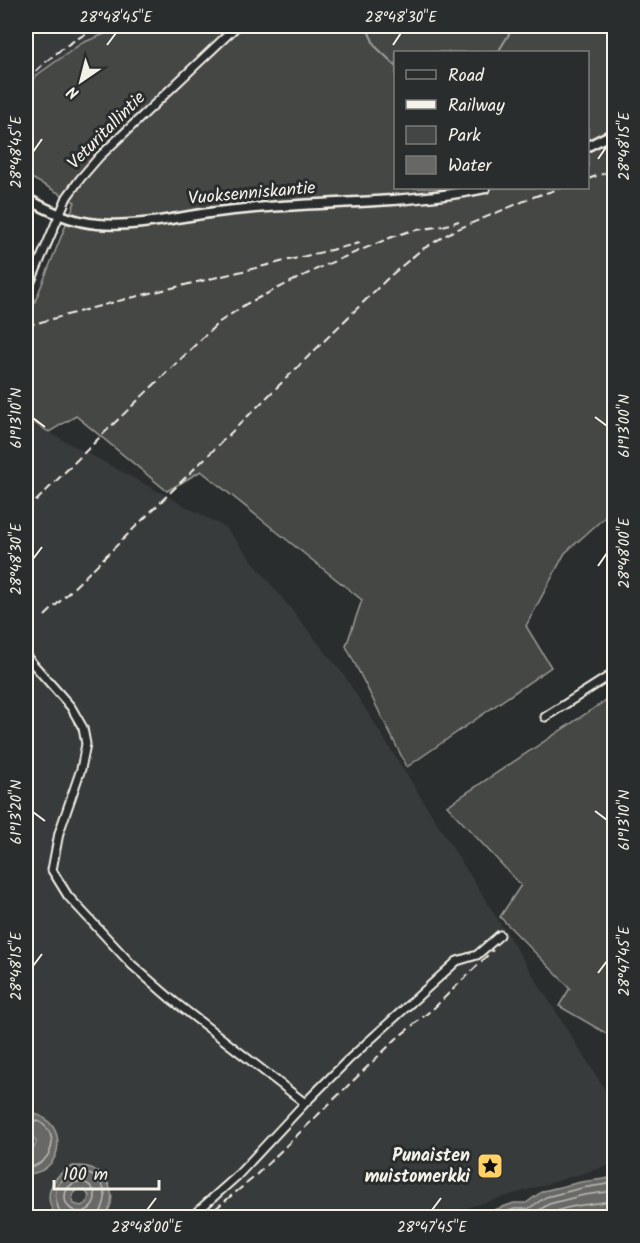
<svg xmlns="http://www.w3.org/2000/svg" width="640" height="1243" viewBox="0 0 640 1243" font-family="Kalam,sans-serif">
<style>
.built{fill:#373a3a}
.green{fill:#444645;stroke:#9c9c96;stroke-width:1.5;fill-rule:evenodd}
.water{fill:#676866;stroke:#9f9f9a;stroke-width:1.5;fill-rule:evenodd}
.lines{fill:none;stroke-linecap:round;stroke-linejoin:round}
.shore{stroke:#bcbab4;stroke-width:1.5}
.stream{stroke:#9f9f9a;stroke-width:2}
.minor-casing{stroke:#f4f1e8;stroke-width:11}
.tertiary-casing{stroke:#f4f1e8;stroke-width:13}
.minor{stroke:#2a2d2e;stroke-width:7}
.tertiary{stroke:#2a2d2e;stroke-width:8}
.rail{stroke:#f4f1e8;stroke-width:2;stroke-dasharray:9 4.5;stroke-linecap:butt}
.ticks{fill:none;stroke:#f4f1e8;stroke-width:2}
.labels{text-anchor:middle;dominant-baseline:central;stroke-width:6;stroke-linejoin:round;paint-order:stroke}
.street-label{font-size:18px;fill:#f4f1e8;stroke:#2a2d2e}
.poi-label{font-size:18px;font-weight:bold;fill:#f4f1e8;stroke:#2a2d2e;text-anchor:end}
.neatline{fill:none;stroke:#f4f1e8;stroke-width:2}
.ticks-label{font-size:15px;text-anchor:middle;fill:#f4f1e8}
</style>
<rect width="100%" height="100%" fill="#2a2d2e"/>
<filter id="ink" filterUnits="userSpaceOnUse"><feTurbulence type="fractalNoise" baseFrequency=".0167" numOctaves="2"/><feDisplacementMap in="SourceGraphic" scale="12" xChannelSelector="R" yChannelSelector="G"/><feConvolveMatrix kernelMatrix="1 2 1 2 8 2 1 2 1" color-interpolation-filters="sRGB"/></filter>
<g filter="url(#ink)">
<path class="built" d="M33,26H125L82,43L26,89V37Z
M26,420L226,528L344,675L614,1104V1164L436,1217H26Z"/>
<path class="green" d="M125,26H614V509L565,553L526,626L551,667L407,767L346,646L362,600L201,471L167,491L76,416L49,432L26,418V324L75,202L26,175V89L37,75L82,43ZM396,52H588V188H396Z
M614,695V1038L559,1006L570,988L500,917L521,885L447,806Z"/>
<path class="water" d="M26,1112C71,1117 66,1174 26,1174V1152C32,1152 35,1148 36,1142L33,1137L26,1135Z
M73,1166C77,1166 83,1166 88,1167C105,1171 117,1192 109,1209C108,1213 105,1215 103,1217H57C41,1197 51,1176 73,1166ZM79,1189L85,1190L89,1196L87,1203L81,1206L74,1204L72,1198L74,1192Z
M614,1177V1217H466L473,1214L491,1211L514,1203H526L543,1191L581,1182L604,1179Z"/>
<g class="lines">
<path class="shore" d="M26,1118C31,1119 35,1120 40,1122C62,1137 51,1165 26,1168
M65 1197a15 15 0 1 1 30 0a15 15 0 1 1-30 0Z
M61,1218C60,1208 53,1201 56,1191C63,1164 103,1168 105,1195C106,1204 100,1210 99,1218
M487,1218L515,1209H528L546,1197L582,1188L614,1183
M513,1218L530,1216L549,1204L584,1195L614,1191
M544,1218C565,1203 591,1206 614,1200"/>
<path class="stream" d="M366,26L375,46L396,66
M498,52L514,26"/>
<g class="minor-casing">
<path id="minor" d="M26,293L67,197L80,179L99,157L237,26
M26,656L71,707L83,728L86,744L81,769L59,833L52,870L68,896L132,965L171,999L305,1103L348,1060L457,961L477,955L500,935
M545,717L614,673
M190,1218L236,1177L305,1103"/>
</g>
<g class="tertiary-casing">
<path id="tertiary" d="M588,146L614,133
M26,198C49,211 72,222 98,224C140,228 184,215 225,211C275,205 326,204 376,201C413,199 449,196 485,188"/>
</g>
<use href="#minor" class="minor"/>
<use href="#tertiary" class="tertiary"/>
<path class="rail" d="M26,81C48,58 71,40 101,26
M588,179L614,170
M533,197L562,188
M26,326L126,299L360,243
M26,511L101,436L218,323L246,304L323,266L392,237L410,231L443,226L459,221
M45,616L390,276L421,250L453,231L541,194
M204,1218L252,1179L396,1039L435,1007L493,950"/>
</g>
</g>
<path class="ticks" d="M107,45L116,33M393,45L401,33M33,152L42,139M598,159L607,146M595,417L607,426M33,418L45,427M33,559L42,547M598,566L607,553M595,811L607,820M33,812L45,821M33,966L42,954M598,973L607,961M147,1210L156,1198M432,1210L441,1198"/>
<defs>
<g id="sight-square" transform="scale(1.35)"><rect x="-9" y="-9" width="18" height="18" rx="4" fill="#ffd166" stroke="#2a2d2e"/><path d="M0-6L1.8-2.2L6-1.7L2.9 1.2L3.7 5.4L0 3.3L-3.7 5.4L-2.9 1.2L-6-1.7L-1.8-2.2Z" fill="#111"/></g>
</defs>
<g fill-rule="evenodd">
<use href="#sight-square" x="490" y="1166"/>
</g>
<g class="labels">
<g class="street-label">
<text transform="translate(107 131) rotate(-45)">Veturitallintie</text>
<text transform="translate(252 194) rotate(-5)">Vuoksenniskantie</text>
</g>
<g class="poi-label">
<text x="470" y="1156">Punaisten<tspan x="470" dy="21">muistomerkki</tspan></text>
</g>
</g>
<rect width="640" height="1243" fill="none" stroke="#2a2d2e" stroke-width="66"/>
<rect x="394" y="51" width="195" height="138" fill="#2a2d2e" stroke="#7b7b78" stroke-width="1.5"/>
<rect x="406" y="70" width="30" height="9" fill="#2a2d2e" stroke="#7b7b78" stroke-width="1.5"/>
<text x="448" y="81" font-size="18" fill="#f4f1e8">Road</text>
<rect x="406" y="100" width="30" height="9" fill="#f4f1e8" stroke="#7b7b78" stroke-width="1.5"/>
<text x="448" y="111" font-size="18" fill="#f4f1e8">Railway</text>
<rect x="406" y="126" width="30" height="18" fill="#444645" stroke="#7b7b78" stroke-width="1.5"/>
<text x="448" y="141" font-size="18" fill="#f4f1e8">Park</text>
<rect x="406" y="156" width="30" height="18" fill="#676866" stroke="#7b7b78" stroke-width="1.5"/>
<text x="448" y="171" font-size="18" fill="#f4f1e8">Water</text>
<g transform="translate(81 81) rotate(215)" stroke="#2a2d2e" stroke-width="4.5" paint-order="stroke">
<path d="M0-4.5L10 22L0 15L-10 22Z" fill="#f4f1e8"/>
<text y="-9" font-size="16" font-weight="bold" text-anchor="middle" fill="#f4f1e8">N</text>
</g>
<path d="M54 1180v9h105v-9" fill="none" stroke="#f4f1e8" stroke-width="3"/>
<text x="63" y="1180" font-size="18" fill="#f4f1e8" stroke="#2a2d2e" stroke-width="4.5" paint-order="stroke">100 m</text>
<rect x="33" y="33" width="574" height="1177" class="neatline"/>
<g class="ticks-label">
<text x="116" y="22">28°48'45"E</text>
<text x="401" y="22">28°48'30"E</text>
<text transform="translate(624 146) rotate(-90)" y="5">28°48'15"E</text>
<text transform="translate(16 152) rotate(-90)" y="5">28°48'45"E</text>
<text transform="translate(16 418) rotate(-90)" y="5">61°13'10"N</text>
<text transform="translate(624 426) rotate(-90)" y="5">61°13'00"N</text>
<text transform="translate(624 553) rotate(-90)" y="5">28°48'00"E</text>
<text transform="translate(16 559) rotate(-90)" y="5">28°48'30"E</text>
<text transform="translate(16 812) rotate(-90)" y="5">61°13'20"N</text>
<text transform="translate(624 820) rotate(-90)" y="5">61°13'10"N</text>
<text transform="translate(624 961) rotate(-90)" y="5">28°47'45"E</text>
<text transform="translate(16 966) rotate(-90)" y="5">28°48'15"E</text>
<text x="147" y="1232">28°48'00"E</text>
<text x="432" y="1232">28°47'45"E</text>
</g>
</svg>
